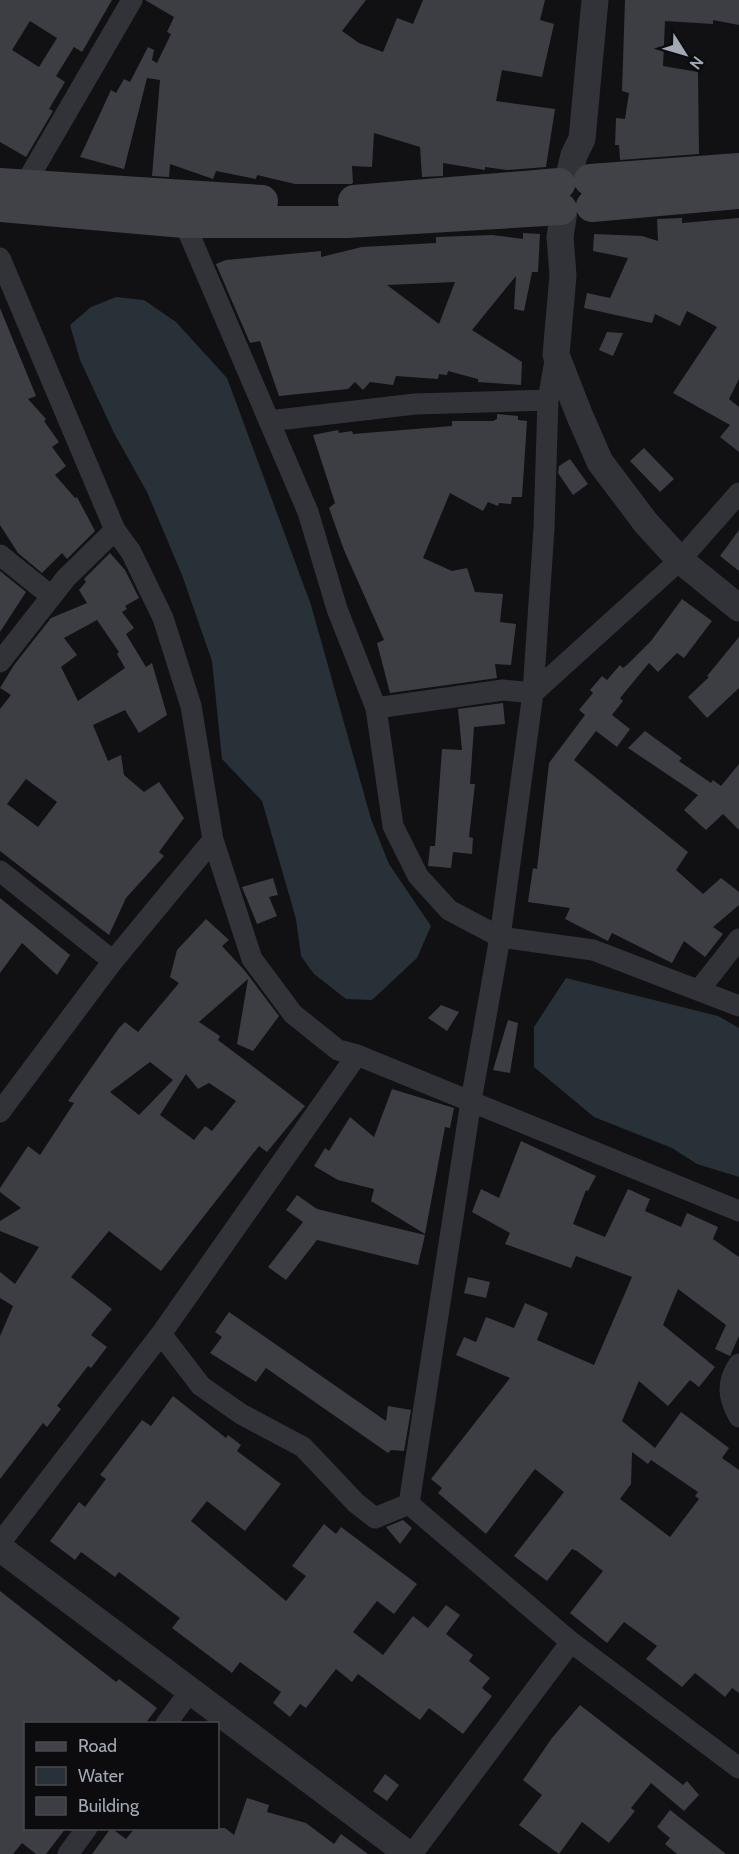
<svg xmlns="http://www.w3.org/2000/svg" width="739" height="1854" viewBox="0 0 739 1854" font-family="Cabin,sans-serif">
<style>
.water{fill:#273137}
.building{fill:#3d3e43;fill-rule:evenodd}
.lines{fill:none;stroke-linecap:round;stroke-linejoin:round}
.minor{stroke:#323338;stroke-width:21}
.tertiary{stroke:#323338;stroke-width:27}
.secondary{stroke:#404248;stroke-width:32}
</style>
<rect width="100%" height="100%" fill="#111113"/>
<path class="water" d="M116,297L144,300L176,322L227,378L311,605L371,819L389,864L431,926L417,958L372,1000L346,999L314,974L301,956L296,919L262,801L222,759L212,661L182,575L147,492L114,433L80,360L70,325L91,307Z
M566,978L718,1016L739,1028V1177L697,1164L672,1148L594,1117L534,1067V1027Z"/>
<path class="building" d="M0,0H112L82,52L74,47L56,76L65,82L49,109L53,111L26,157L0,142ZM30,21L57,38L39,67L12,50Z
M145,0H366L342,31L359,43L383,52L397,18L413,24L423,0H545L540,20L554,24L542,77L502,70L496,101L555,109L546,167L507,170L485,167V170L443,163V176L422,177L420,147L374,133L372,167L352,166L353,183L351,184H295L257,175L256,179L216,171L213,179L170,164L169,177L152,176L160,80L147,78L124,169L80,157L111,90L116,93L124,79L130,82L148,47L154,50L152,60L157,63L171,34L167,32L174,17Z
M625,0H739V25L713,20V24L665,21L663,66L698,72L699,154L620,160L619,145H615L616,118L625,119L629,93L622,91Z
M682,218V223L739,218V379L729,399L739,407V452L720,437L730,425L673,393L717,327L687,311L680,326L655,314L652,323L584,308L587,293L610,298L628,258L593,251L594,234L642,236L658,241L657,219Z
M523,233L540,234L538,272H532L524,311L514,309L516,276L472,330L522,362L521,385L478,382V379L448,371L447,375L439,374L438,379L396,376L393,385L370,382L363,390L355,382L348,389L279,396L260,341L250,343L216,264L226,260L321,251V257L362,247L436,243V237L492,235L523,239ZM455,282L439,324L387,285Z
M0,308L36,396L28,399L46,419L44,421L59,442L52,447L66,466L55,475L75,498L77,497L95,531L67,559L62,553L42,573L18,553L0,525Z
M607,332L623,333L613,356L599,350Z
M497,414L518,416V420L527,421L522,497H512L511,504L499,503L498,506L488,502L483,511L450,493L423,558L452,571L467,568L475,592L503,594L500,622L516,624L511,665L495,664L497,678L390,693L377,643L384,640L344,550L329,508L335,503L313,435L338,430L339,433L352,431L353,434L452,426V421H493L497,419Z
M644,448L674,479L660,492L630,461Z
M570,459L588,484L573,495L558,473L559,466Z
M739,530V571L720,556Z
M110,553L125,570L139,598L125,606L127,609L122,612L134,628L126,634L146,667L152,663L167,715L139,733L125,710L93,725L108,761L121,755L124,775L144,792L159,782L184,818L159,852L164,856L126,898L109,935L0,851V709L11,695L0,688L14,665L51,618L87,603L79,590L86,582L84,579ZM97,620L119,652L117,654L125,668L78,701L61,667L77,655L64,638ZM26,779L57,802L38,827L7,804Z
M0,571L26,592L0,632Z
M682,599L712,621L684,658L677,653L658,672L649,663L620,698L623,701L612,715L630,729L617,747L596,731L574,760L688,852L676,870L703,894L721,878L739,892V905L713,927L723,934L705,957L684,941L672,963L612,933L608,941L565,919L570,908L528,902L533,868L537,869L549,763L585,715L579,710L593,693L590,690L602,676L607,680L620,665L623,668L628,664L651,641Z
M739,637V688L707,718L688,697L709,677L707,676Z
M503,703L505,724L474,727L470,784H475L469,837L473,838L472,854L453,852L451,868L428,866L430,846H435L442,749L462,750L458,709Z
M645,731L682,758L679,761L711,783L713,780L721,786L739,764V830L723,814L706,830L684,810L698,795L628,748Z
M273,878L278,895L269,897L277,916L257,924L242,887Z
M0,898L70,955L57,975L22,943L0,973Z
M206,919L229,940L222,946L245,971L279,1016L253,1051L237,1044L248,979L199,1022L220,1036L218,1040L305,1106L267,1152L259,1146L161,1271L109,1231L71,1277L112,1309L91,1335L107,1347L91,1368L88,1366L57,1406L61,1409L47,1427L43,1423L0,1479V1336L13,1306L0,1298V1272L15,1284L39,1247L0,1231V1221L21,1208L0,1192V1188L28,1146L40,1155L74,1103L68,1101L119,1028L125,1022L138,1032L179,983L170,977L177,950ZM150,1062L173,1080L139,1115L110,1092ZM186,1074L198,1089L209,1083L236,1101L212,1131L205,1126L194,1140L160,1115Z
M441,1005L459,1012L447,1031L428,1018Z
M508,1020L518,1023L510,1073L493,1070Z
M392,1089L454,1108L450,1128L445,1127L425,1234L371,1201L374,1189L338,1180L314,1166L325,1148L329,1151L350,1117L374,1137Z
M521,1141L596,1176L588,1191L586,1190L573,1224L605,1237L628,1189L650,1199L645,1211L681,1227L687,1213L718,1227L713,1239L739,1257V1336L730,1356L715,1349L726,1325L678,1289L663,1325L715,1367L699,1387L690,1380L668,1406L639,1381L622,1421L655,1448L681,1412L729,1448L722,1458L739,1470V1693L732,1688L725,1697L695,1673L682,1687L646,1659L657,1646L624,1622L607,1643L570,1613L603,1571L577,1551L572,1549L547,1581L514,1556L564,1492L535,1469L486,1534L438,1493L442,1488L431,1479L510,1378L456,1355L464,1337L476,1342L486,1317L514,1328L525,1303L548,1313L537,1340L594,1365L632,1277L576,1256L571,1268L505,1244L510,1233L472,1212L481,1189L499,1198ZM632,1452L648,1464L651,1460L698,1492L695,1496L699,1499L670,1537L620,1499L631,1484Z
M297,1195L317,1209L425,1235L418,1265L317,1240L286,1280L268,1267L303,1222L286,1210Z
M468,1277L490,1282L486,1298L464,1293Z
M229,1312L386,1421L388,1406L411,1410L404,1451L391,1450L388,1453L266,1368L256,1382L210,1353L222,1337L215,1332Z
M173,1396L226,1438L228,1435L241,1445L237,1451L281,1484L245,1531L207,1501L191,1521L286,1601L306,1576L292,1566L324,1524L336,1534L341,1527L417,1584L394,1614L377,1601L353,1632L383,1655L413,1616L428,1628L446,1605L460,1615L446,1634L473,1655L469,1661L490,1678L482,1688L492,1696L463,1734L429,1708L420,1720L358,1674L352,1682L336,1669L306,1708L300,1704L290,1717L273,1703L281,1692L240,1662L232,1673L172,1628L180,1618L119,1572L115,1577L81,1552L75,1560L50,1541L79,1502L85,1507L106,1479L100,1475L142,1420L151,1426Z
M403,1520L412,1528L400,1544L386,1527Z
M0,1591L116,1682L119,1679L157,1708L145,1724H26V1828H66L46,1854H36L22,1843L13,1854H0Z
M580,1705L683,1785L687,1781L699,1795L684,1811L651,1783L631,1808L635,1811L609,1843L582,1822L559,1854L519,1825L542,1795L523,1780L552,1738Z
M385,1774L399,1785L387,1801L373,1791Z
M247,1798L269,1805L267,1812L306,1823L334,1844L341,1834L368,1854H92L111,1828L126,1839L135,1828H225L234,1835Z
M670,1810L726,1854H677L665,1844L670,1838L657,1827Z"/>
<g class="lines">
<path class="minor" d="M24,186L132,0
M184,222L308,512L337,609L376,708L393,826L418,876L449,910L500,937L593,950L739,1006
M0,258L115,530L131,552L163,618L191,706L213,840L252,959L293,1014L338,1050L357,1055L739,1211
M556,355L548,400L544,528L533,693L500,937L471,1101L409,1504L571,1642L739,1768
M269,421L415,404L548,400
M0,555L51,596
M0,662L66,578L115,530
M376,708L503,690L533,693L680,560L739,493
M0,871L113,961
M699,990L739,939
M0,1112L113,961L213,840
M161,1334L201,1386L241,1414L303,1447L356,1503L375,1518L409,1504
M739,1364C726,1383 728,1397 739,1417
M0,1543L161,1334L357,1055
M166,1724L190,1691
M68,1854L87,1828
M412,1854L571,1642"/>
<path class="tertiary" d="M569,176L574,155L582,139L595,0
M564,211L560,237L563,275L556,355L579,414L600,462L646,523L680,560L739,608
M0,1548L408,1854"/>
<path class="secondary" d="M590,180L739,169
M0,184L262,201
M354,201L559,184
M0,206L184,222H347L561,209
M592,206L739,193"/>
</g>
<rect x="24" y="1722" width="195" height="108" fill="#0c0c0e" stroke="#484a50" stroke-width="1.5"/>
<rect x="36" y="1742" width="30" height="9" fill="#404248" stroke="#484a50" stroke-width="1.5"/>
<text x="78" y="1752" font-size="18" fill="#a2a8b4">Road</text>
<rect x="36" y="1767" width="30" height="18" fill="#273137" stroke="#484a50" stroke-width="1.5"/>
<text x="78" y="1782" font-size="18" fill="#a2a8b4">Water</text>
<rect x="36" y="1797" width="30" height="18" fill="#3d3e43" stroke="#484a50" stroke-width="1.5"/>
<text x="78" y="1812" font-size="18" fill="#a2a8b4">Building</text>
<g transform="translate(685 54) rotate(127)" stroke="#0c0c0e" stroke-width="4.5" paint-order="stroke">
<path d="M0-4.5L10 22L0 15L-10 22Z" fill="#a2a8b4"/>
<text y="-9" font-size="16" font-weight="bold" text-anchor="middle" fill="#a2a8b4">N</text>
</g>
</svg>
